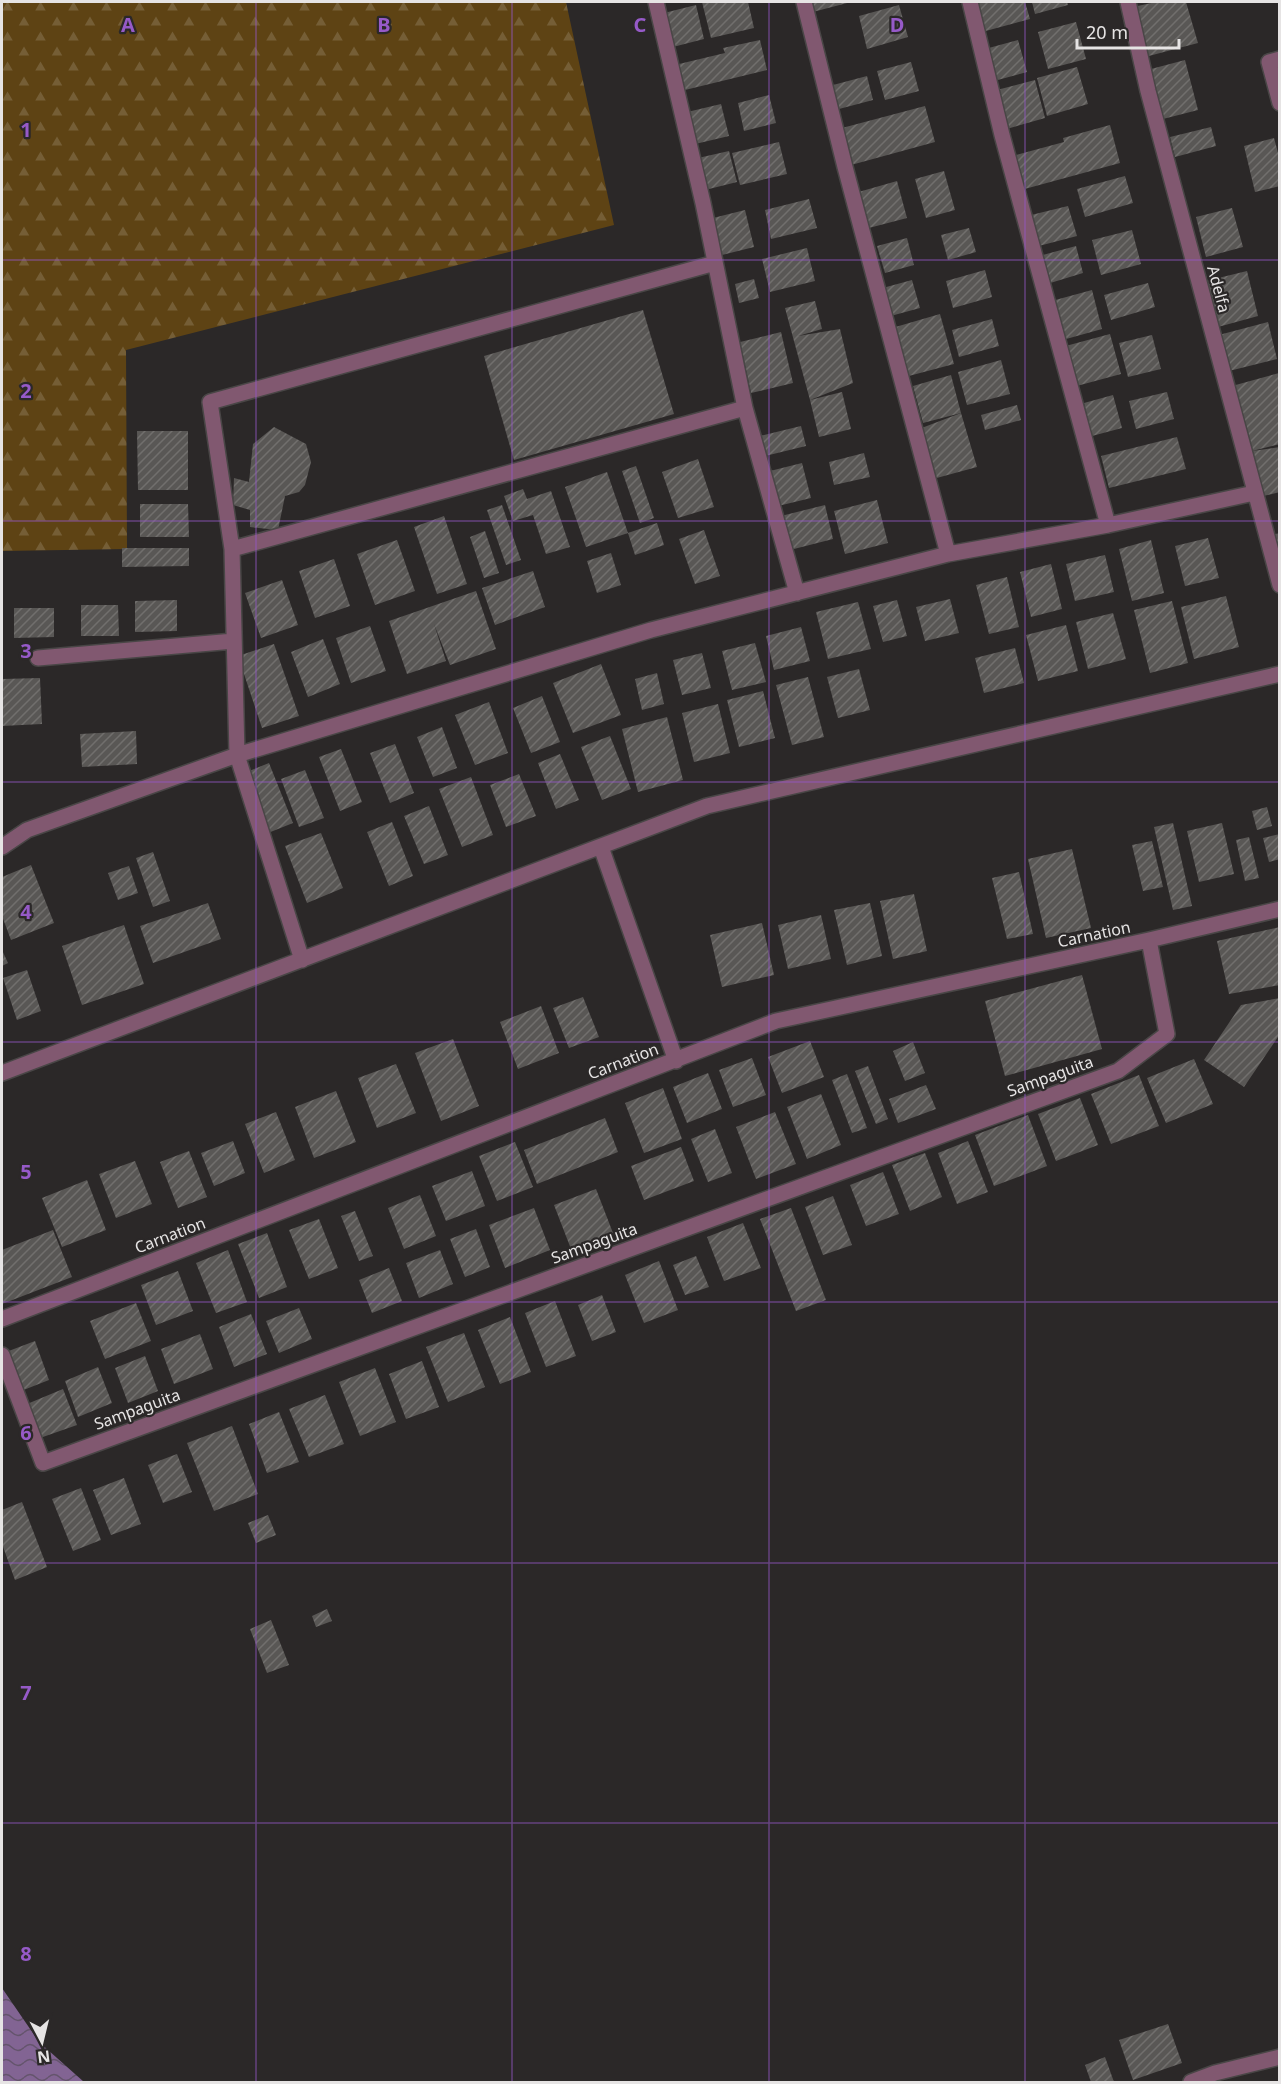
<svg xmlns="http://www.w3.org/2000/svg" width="1281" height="2084" viewBox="0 0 1281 2084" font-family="'Noto Sans',sans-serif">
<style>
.forest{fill:url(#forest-firs)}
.water{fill:url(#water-waves)}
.building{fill:url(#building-hatch)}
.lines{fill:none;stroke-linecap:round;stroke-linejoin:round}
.minor-casing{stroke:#494646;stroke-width:18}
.minor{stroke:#815870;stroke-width:15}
.grid{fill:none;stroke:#965ac8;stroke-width:1.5;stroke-opacity:0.55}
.labels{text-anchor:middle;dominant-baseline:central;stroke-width:4.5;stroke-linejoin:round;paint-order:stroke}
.street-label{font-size:16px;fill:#e6e4e4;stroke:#2b2828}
.grid-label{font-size:20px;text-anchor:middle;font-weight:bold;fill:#965ac8;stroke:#2b2828;stroke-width:4.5;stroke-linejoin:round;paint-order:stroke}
</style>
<defs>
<pattern id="forest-firs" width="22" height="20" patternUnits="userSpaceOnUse" patternTransform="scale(1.5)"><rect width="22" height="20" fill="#5e4314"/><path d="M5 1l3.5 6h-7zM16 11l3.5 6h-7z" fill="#755e36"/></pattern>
<pattern id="water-waves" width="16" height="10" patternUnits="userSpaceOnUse" patternTransform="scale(1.5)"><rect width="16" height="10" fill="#826493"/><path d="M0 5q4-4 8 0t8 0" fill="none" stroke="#64546c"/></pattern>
<pattern id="building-hatch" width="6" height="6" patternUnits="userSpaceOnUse" patternTransform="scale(1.5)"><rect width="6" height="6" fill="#595755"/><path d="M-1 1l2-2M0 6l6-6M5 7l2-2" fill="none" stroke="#716f6d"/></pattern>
</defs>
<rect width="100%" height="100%" fill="#2b2828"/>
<path class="forest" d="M2,2H566L614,225L126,350L127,549L2,551Z"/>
<path class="water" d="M2,1988L39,2042L84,2082H2Z"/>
<path class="building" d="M702,2H748L754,28L711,38Z
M806,2H851L809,13Z
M974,2H1025L1030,19L982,32Z
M1032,2H1067L1068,5L1035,14Z
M1156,2H1186L1198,43L1145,57L1133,7Z
M696,5L704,39L669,48L660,14Z
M899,5L908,37L867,49L859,16Z
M1076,22L1086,59L1048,69L1038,32Z
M760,40L767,70L685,90L679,64L725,53L723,48Z
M1018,40L1027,72L994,81L985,49Z
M1185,60L1198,110L1163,119L1151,69Z
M911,62L919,91L885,100L877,71Z
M1077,67L1088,104L1047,116L1037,78Z
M867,76L873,100L839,109L833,85Z
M1035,80L1045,118L1003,130L993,91Z
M769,95L776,123L744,131L738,103Z
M721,104L729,136L691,145L683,113Z
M925,106L935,142L851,165L842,128Z
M1110,125L1120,163L1021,190L1012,156L1064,142L1063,138Z
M1211,127L1216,146L1175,157L1170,137Z
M1274,138L1280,160V186L1255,192L1244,146Z
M779,142L787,174L740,185L732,153Z
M729,151L737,182L705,190L698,158Z
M944,171L955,210L926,218L915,179Z
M1125,176L1133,203L1085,217L1077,189Z
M897,181L907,218L865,229L855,193Z
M809,199L817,228L771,239L765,210Z
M1068,206L1077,236L1035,247L1027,216Z
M1232,208L1243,247L1206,257L1196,217Z
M745,210L754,247L718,256L709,219Z
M969,228L976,252L948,260L941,235Z
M1132,230L1141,264L1101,275L1092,240Z
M907,238L914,265L885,273L877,246Z
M1076,246L1083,273L1047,284L1039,256Z
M807,248L815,281L770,292L762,259Z
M985,270L992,297L953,308L946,281Z
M1247,271L1258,316L1218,327L1206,281Z
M754,279L759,298L739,303L735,284Z
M912,280L920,308L887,317L879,289Z
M1148,283L1155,307L1111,320L1104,295Z
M1092,290L1102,329L1059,341L1048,302Z
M815,301L822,329L798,336L840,329L853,383L810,400L785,308Z
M643,310L674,414L514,460L484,356Z
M940,314L954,364L905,377L892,328Z
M992,319L999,346L959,357L952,330Z
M1268,322L1277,359L1225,372L1215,336Z
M781,332L793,383L751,393L740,342Z
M1110,334L1121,374L1073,387L1062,347Z
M1152,335L1161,369L1128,377L1119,343Z
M1001,360L1010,394L967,405L958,372Z
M1279,373L1280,444L1252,451L1280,447V492L1259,497L1232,386Z
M951,375L961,413L923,423L913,386Z
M842,392L851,429L819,437L810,400Z
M1167,392L1174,419L1136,429L1129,401Z
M1113,395L1122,428L1092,436L1084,403Z
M1017,405L1021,420L985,430L981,415Z
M961,413L977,467L933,479L919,429Z
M801,426L806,446L761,457L756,437Z
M274,427L306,444L311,462L305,485L299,492L285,496L278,530L250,527V510L233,505L234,478L249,482L253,444Z
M137,431H188V490H138Z
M1177,437L1186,469L1109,488L1101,456Z
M864,453L870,477L834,485L829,462Z
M698,459L714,507L678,518L662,472Z
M802,463L811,498L774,507L766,472Z
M636,466L654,518L640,523L622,471Z
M607,472L628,533L586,547L565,487Z
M523,489L527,499L551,491L570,547L546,554L533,515L513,521L504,496Z
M877,500L888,543L845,554L834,511Z
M140,504H188L189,537H140Z
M502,505L521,560L506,565L487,510Z
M825,505L833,539L790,550L781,516Z
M444,516L467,584L437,594L414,527Z
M657,523L664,545L635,555L628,533Z
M704,530L720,576L695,584L679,539Z
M485,531L499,573L484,578L470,537Z
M1280,533V567L1271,535Z
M1208,538L1219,578L1185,586L1175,546Z
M397,540L415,591L375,605L357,554Z
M1151,540L1164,593L1132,601L1119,549Z
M122,548H189V566L122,567Z
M611,553L621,585L597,593L587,561Z
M1105,555L1114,592L1075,601L1066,564Z
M334,559L350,606L315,618L299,571Z
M1051,564L1062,609L1031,617L1020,572Z
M533,571L545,607L495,625L482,588Z
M1007,577L1019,627L989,634L976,585Z
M282,580L298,625L261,638L245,593Z
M476,591L496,649L450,665L434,624L446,661L407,674L389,621Z
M1226,596L1239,647L1194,659L1181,607Z
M950,599L959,633L925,641L916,607Z
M177,600V631L135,632V601Z
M897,600L907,636L883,642L873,606Z
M1172,601L1188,663L1150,673L1134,610Z
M858,602L871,649L828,659L816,612Z
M81,605H118L119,636H81Z
M14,608H54V637L14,638Z
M1113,613L1126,659L1088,669L1076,622Z
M1066,625L1078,671L1038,681L1026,635Z
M370,626L386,671L351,683L336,638Z
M801,627L810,661L774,670L766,636Z
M323,639L340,684L308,697L291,652Z
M755,643L766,682L732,690L722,651Z
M274,644L299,716L262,728L238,656Z
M1015,648L1024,683L984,693L975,658Z
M702,653L711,688L682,695L673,660Z
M601,664L621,715L573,733L553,683Z
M859,669L870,710L838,718L827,677Z
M657,673L664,704L642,710L635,679Z
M808,677L824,737L792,745L776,685Z
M40,678L42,724L2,726V679Z
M763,691L775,738L739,747L727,700Z
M542,696L560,742L531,753L513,708Z
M489,702L508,753L475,765L455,715Z
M718,704L730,753L694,762L682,713Z
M667,717L683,780L638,792L622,729Z
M442,727L457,768L433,777L417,737Z
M136,731L137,764L82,767L80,734Z
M610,736L631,789L602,800L581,747Z
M395,744L414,793L390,803L370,753Z
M341,749L362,802L340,811L319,757Z
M560,754L579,800L556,809L538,763Z
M269,763L293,823L268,833L244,773Z
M305,770L324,818L299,827L281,779Z
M519,774L536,816L506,827L490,785Z
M471,777L493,835L462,847L439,789Z
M429,806L448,855L424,864L404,816Z
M1267,807L1272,826L1257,830L1252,811Z
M392,822L413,876L389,886L367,832Z
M1173,823L1192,906L1173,910L1154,827Z
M1222,823L1234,874L1199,882L1187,831Z
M321,833L343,888L307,903L285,846Z
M1280,834V859L1269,862L1263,838Z
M1249,837L1259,878L1245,881L1236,840Z
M1152,841L1163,887L1143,891L1132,845Z
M1072,849L1091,928L1046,938L1028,859Z
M153,852L170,901L153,907L136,858Z
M31,865L54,923L11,940L2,916V877Z
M129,866L138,893L118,900L108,873Z
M1019,872L1033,934L1007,939L992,878Z
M914,894L927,951L893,959L880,901Z
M208,903L221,939L153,963L140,926Z
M870,903L882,956L847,965L834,910Z
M821,915L831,959L788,969L778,925Z
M762,923L774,975L722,987L710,935Z
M124,925L144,984L82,1005L62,946Z
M1280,927V985L1229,994L1217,941Z
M2,950L8,963L2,966Z
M27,970L41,1011L17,1020L3,978Z
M1082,975L1102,1049L1005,1076L985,1001Z
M583,997L599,1037L569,1048L553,1008Z
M1280,998V1034L1244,1087L1204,1060L1241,1005Z
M541,1006L559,1053L518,1069L500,1022Z
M453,1039L479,1106L441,1121L415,1053Z
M810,1041L824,1077L782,1093L768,1057Z
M913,1042L925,1073L905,1081L893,1051Z
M752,1058L766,1095L733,1107L719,1070Z
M1194,1059L1213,1104L1166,1123L1147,1078Z
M396,1064L416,1113L377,1128L358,1078Z
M868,1066L888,1119L876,1124L855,1071Z
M708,1073L722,1109L687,1123L673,1087Z
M847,1074L867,1128L852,1133L832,1080Z
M1139,1075L1159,1126L1111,1144L1091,1094Z
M926,1085L936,1109L898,1123L889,1099Z
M663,1088L682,1139L644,1153L625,1103Z
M336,1091L356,1142L314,1158L295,1107Z
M821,1094L841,1145L807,1159L787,1107Z
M1080,1098L1098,1145L1056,1161L1038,1114Z
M276,1112L295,1160L264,1173L245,1124Z
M775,1112L796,1164L756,1179L736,1127Z
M1028,1115L1047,1166L994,1186L975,1135Z
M605,1118L618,1152L537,1184L524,1150Z
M715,1129L732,1173L708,1182L691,1139Z
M233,1141L245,1173L214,1186L201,1153Z
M968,1141L988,1192L957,1204L938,1153Z
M515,1142L533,1187L497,1201L479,1156Z
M681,1147L694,1181L644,1200L631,1166Z
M189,1151L207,1197L178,1208L160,1162Z
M925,1153L942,1197L910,1211L892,1165Z
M135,1161L152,1204L116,1218L99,1174Z
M472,1171L485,1206L446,1221L432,1186Z
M883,1172L899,1214L866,1226L850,1185Z
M87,1180L106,1230L62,1247L42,1198Z
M596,1189L613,1233L571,1249L554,1205Z
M420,1195L436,1236L404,1249L388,1208Z
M833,1196L852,1245L823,1255L805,1207Z
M534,1208L550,1250L505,1268L489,1225Z
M791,1208L826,1300L796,1311L760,1219Z
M355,1211L373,1256L359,1261L341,1216Z
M319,1219L338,1268L309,1279L289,1230Z
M743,1223L761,1268L724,1281L707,1237Z
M476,1229L490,1267L465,1277L450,1239Z
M53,1230L72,1277L2,1304V1250Z
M267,1233L287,1287L259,1298L238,1244Z
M228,1250L247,1302L216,1313L196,1263Z
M440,1250L453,1284L419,1298L406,1263Z
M696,1256L709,1287L685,1295L673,1265Z
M659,1261L678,1310L644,1323L625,1275Z
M389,1268L402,1301L372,1313L359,1280Z
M178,1271L193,1311L156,1325L141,1285Z
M602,1295L616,1332L592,1341L578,1305Z
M555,1301L576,1356L546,1367L525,1313Z
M136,1303L151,1341L105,1359L90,1321Z
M299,1308L312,1339L279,1353L266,1321Z
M251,1314L267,1354L234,1367L219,1327Z
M510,1317L531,1372L500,1384L478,1330Z
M464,1333L485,1387L448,1402L426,1347Z
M200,1334L213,1369L174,1384L161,1349Z
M35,1341L49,1380L21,1391L6,1352Z
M145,1356L158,1391L128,1403L115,1368Z
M422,1361L439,1407L406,1419L389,1374Z
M98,1367L112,1403L78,1417L65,1381Z
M375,1368L396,1422L360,1436L339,1382Z
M63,1389L77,1425L40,1438L27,1404Z
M325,1395L344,1444L309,1457L289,1409Z
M279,1412L299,1462L267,1473L249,1424Z
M232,1426L258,1494L214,1511L187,1443Z
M177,1454L192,1492L163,1503L148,1465Z
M124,1478L141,1524L111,1535L93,1490Z
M81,1488L101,1540L73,1551L52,1499Z
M22,1502L47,1567L15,1580L2,1544V1510Z
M268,1515L276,1535L256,1543L248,1523Z
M327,1609L332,1621L316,1627L312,1616Z
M271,1620L289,1665L267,1673L250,1629Z
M1168,2024L1182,2063L1133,2080L1119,2040Z
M1105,2057L1114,2082H1091L1085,2065Z"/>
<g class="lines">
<g class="minor-casing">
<path id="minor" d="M656,2L703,203L745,408L797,593
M804,2L845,167L948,554
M970,2L1002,135L1108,525
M1128,2L1148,91L1280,585
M1280,59L1269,62L1280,103
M232,549L745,408
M38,658L234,641
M2,847L27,830L237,755L651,630L948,554L1108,525L1254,493
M601,847L676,1061
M302,960L237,755L232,549L210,402L715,263
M2,1073L707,806L1280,674
M2,1319L776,1021L1149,940L1280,909
M2,1355L43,1463L1118,1071L1167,1034L1149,940
M1191,2082L1215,2073L1280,2057"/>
</g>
<use href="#minor" class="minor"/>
</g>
<path class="grid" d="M256,2V2082M512,2V2082M769,2V2082M1025,2V2082M2,260H1280M2,521H1280M2,782H1280M2,1042H1280M2,1302H1280M2,1563H1280M2,1823H1280"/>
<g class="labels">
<g class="street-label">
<text transform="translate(1219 289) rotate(75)">Adelfa</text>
<text transform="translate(1094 934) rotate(-12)">Carnation</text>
<text transform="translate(623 1061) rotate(-21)">Carnation</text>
<text transform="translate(1050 1076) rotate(-20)">Sampaguita</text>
<text transform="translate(170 1235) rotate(-21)">Carnation</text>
<text transform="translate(594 1243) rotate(-20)">Sampaguita</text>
<text transform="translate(137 1409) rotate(-20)">Sampaguita</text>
</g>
</g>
<g class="grid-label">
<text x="128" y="32">A</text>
<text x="384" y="32">B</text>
<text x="640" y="32">C</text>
<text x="897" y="32">D</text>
<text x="26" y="137">1</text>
<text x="26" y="398">2</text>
<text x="26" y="658">3</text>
<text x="26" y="919">4</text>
<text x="26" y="1179">5</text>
<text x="26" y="1440">6</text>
<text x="26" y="1700">7</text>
<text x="26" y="1961">8</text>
</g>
<rect width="1281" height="2084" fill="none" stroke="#e6e4e4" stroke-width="6"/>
<g transform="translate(42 2042) rotate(173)" stroke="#2b2828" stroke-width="4.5" paint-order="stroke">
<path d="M0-4.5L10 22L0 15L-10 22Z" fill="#e6e4e4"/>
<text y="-9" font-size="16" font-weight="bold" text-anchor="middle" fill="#e6e4e4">N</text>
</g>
<path d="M1077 39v9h102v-9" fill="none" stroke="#e6e4e4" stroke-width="3"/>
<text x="1086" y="39" font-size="18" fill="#e6e4e4" stroke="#2b2828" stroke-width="4.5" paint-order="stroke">20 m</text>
</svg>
